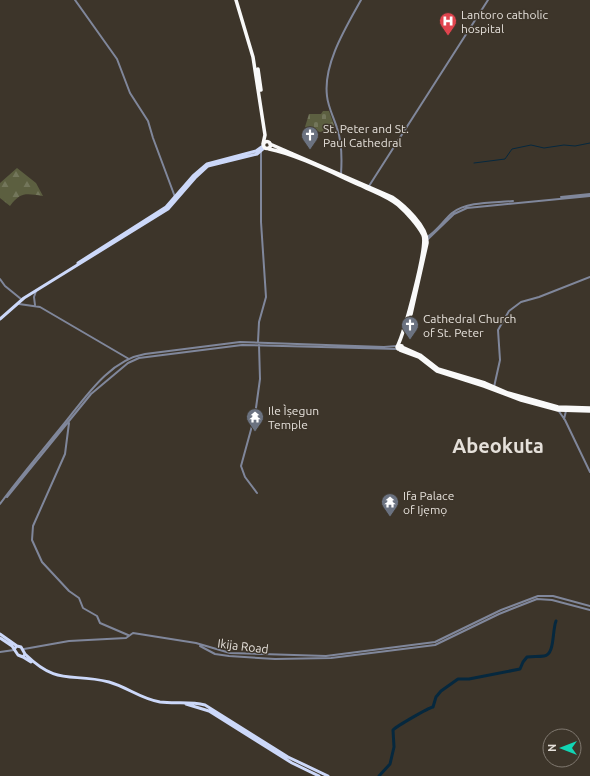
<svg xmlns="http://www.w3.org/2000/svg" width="590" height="776" viewBox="0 0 590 776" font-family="Ubuntu,sans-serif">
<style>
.forest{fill:url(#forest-firs)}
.cemetery{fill:url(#cemetery-stones)}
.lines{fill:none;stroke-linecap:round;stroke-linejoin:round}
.stream{stroke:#06283e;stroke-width:1}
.river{stroke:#06283e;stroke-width:3}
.minor{stroke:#80879b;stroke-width:2}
.major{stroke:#ccd8f9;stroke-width:3}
.highway{stroke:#f9f9f9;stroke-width:3.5}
.labels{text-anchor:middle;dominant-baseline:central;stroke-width:3;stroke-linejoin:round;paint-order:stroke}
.poi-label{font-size:12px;fill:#e5e0da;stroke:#3d352a;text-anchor:start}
.street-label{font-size:12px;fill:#e5e0da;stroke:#3d352a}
.town-label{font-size:20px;font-weight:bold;fill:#e5e0da;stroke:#3d352a}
</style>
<defs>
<pattern id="forest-firs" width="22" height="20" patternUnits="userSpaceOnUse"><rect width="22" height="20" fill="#5c5f40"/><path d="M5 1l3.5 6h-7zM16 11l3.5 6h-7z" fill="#73765b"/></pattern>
<pattern id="cemetery-stones" width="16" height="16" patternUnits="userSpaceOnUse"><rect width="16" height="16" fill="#5c5f40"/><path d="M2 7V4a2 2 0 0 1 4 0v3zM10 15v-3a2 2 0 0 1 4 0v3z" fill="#73765b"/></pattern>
</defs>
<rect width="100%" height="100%" fill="#3d352a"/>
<path class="forest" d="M17,168L36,183L43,196C27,194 21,191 10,206L0,198V183Z"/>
<path class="cemetery" d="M323,111H329L335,128L320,132L305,127L309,114H321Z"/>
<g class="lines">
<path class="stream" d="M474,163L505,159L512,149L531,145L544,148L564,145L575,146L590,143"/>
<path class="river" d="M379,776L390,764L394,747L393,730C397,726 428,708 433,707L436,697L441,691L458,679H469L520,669L523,662L527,657C533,656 538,657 544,656C555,655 552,631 556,621"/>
<path class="minor" d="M75,0L117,59L130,93L148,121L153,138L175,197
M341,174C342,159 342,142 337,128C334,118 328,107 327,96C323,64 346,27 361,0
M369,186L488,0
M561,197L590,194
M427,237C437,231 443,221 452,213C468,201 494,203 513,201
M427,240L454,214L467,208L590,196
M0,279L5,286L21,299
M19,304L40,307L129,359
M35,305L34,297L36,291
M258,342L259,322L266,297L261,222V151
M494,387L500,360L498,330L509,311L521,302L539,297L590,277
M558,410L565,420L590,472
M564,419L566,411
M69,423L65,454L33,526L32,540L42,562L69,591L79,598L83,608L97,616L100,623L128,635
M257,493L245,477L241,466L255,415L260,379L259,345
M7,497L91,394L128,363L139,358L242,345L398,349
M0,504C20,477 42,451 63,425C85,398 109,360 145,354L240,342L384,347L397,346
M200,646L215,654L229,656L275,659L331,658L435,645L499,614L537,599L552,600L590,610
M24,649L69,641L126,638L133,633L196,643L230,653L326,656L435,642L501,610L538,596H553L590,606
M0,652L14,650"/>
<path class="major" d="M78,263L166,207L193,176L207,164L256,151L263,146
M0,319L24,298L168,209L195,178L208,166L257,154L264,148
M0,634L17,646
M0,638L12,646L18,655L23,657L25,654L21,647L17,646L14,649
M25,654C59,687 70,672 109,682C127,687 141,699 160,702C175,704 190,701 205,705L288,757L328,776
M23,657L31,662
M186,704L209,711L292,763L319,776"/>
<path class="highway" d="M236,0L253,57L265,135L263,144
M258,69L261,90
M263.5 145a3.5 3.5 0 1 1 7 0a3.5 3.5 0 1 1-7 0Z
M270,144L392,197C404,205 428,227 427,243L411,314
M269,149C296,154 337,175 362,186C374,192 387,196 398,205C406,212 418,225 423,235C428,246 404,334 397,347L398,349H402V346L398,345
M402,347L420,355L438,369L485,383L508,393L558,407L590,408
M400,350L419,357L437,371L484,386L521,400L558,410L590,411"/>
</g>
<defs>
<g id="hospital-pin" transform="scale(0.9)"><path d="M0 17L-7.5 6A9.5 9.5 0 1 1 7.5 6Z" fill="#e0444e" stroke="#3d352a"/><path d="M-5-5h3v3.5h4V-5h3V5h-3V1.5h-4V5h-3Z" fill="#fff"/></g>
<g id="church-pin" transform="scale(0.9)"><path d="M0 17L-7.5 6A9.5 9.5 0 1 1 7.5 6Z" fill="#6b7280" stroke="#3d352a"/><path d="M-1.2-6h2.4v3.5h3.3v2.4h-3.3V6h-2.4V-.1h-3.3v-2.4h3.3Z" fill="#fff"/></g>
<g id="temple-pin" transform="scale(0.9)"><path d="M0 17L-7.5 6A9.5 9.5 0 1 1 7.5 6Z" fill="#6b7280" stroke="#3d352a"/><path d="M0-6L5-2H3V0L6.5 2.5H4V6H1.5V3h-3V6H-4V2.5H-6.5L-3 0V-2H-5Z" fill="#fff"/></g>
</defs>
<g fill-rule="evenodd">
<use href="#hospital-pin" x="448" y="21"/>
<use href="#church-pin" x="310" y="135"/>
<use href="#church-pin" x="410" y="325"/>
<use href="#temple-pin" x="255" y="417"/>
<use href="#temple-pin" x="390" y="502"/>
</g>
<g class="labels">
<g class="poi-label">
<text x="461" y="14">Lantoro catholic<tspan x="461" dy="14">hospital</tspan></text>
<text x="323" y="128">St. Peter and St.<tspan x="323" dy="14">Paul Cathedral</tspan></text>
<text x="423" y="318">Cathedral Church<tspan x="423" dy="14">of St. Peter</tspan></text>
<text x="268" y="410">Ile Ìṣegun<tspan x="268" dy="14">Temple</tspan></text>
<text x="403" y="495">Ifa Palace<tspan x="403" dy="14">of Ijẹmọ</tspan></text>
</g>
<g class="street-label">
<text transform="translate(243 646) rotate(7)">Ikija Road</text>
</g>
<g class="town-label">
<text x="498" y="445">Abeokuta</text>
</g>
</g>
<g transform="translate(562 748) rotate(270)"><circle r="19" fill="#3d352a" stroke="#807970"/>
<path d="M0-3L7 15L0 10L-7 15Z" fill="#12d5b4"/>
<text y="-6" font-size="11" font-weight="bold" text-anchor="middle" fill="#e5e0da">N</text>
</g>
</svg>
